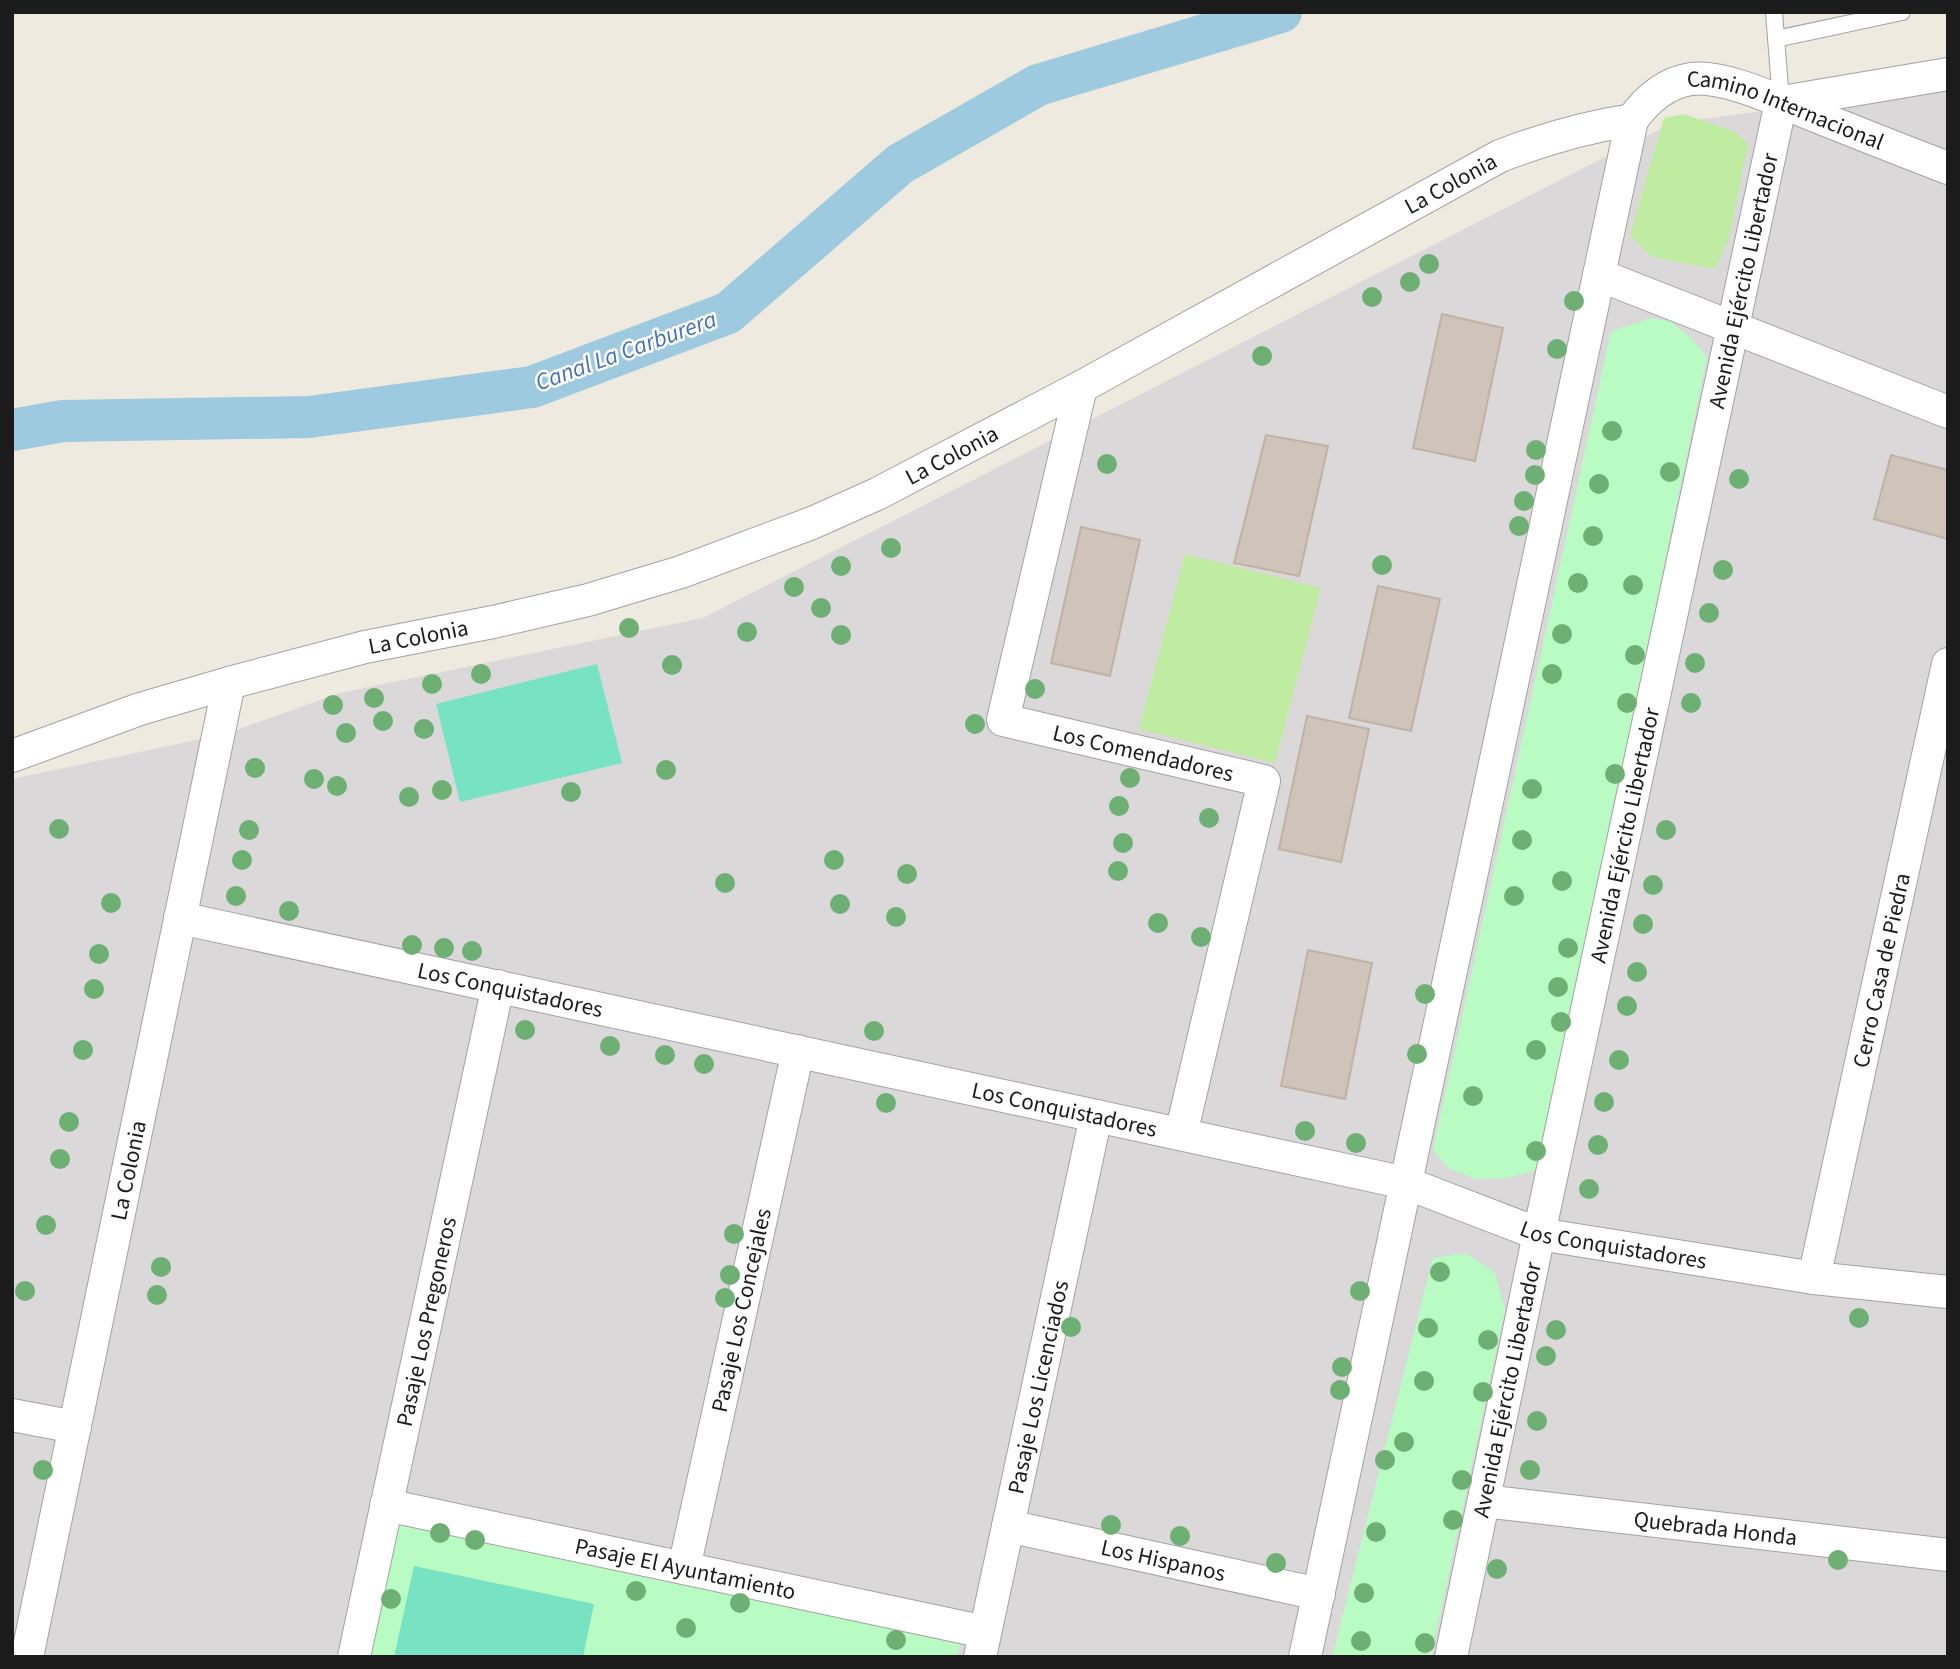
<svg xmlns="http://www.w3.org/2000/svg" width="1960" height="1669" viewBox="0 0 1960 1669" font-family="'Source Sans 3',sans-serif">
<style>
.residential{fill:#dad8d8}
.grass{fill:#c0eca1}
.park{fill:#b8fcc3}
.pitch{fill:#78e3c2}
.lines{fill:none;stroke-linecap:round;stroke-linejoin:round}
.canal{stroke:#9dcadf;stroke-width:42}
.building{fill:#cec4b9;stroke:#c0b2a2;stroke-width:2}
.service-casing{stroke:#a2a2a2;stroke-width:18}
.minor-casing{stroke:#a2a2a2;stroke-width:34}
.service{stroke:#fff;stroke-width:16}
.minor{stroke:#fff;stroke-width:32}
.tree{fill:#6eaf73}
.labels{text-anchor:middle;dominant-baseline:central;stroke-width:5;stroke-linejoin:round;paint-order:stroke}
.street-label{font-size:23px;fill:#1b1b1b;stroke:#fff}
.water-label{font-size:24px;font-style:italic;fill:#4370b0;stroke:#fff}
</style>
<rect width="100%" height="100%" fill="#eeeae0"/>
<path class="residential" d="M1948,85V1657H12V779L225,734L340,693L703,618L1670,124Z"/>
<path class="grass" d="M1684,114L1735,132L1748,144L1729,238L1715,269L1652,257L1630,235L1664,118Z
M1185,554L1321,588L1275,763L1139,729Z"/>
<path class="park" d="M1652,318L1671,322L1692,339L1707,357L1539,1170L1508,1178L1476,1179L1449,1169L1433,1150L1611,331Z
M1466,1253L1495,1273L1505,1309L1431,1657H1332L1433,1258Z
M396,1514L961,1639L957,1657H365Z"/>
<path class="pitch" d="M597,664L622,763L460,802L436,704Z
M414,1566L594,1604L583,1657H394Z"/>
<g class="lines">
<path class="canal" d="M12,430L63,421L309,417L532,387L728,313L900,164L1038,85L1281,12"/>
</g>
<path class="building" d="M1442,314L1503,328L1475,461L1413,448Z
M1266,435L1328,446L1299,576L1234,563Z
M1891,455L1948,470V539L1874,519Z
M1081,527L1140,540L1110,676L1051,663Z
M1378,586L1440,599L1411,731L1349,718Z
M1307,716L1369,729L1341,862L1279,849Z
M1308,950L1372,963L1345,1099L1281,1086Z"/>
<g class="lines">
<g class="service-casing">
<path id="service" d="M1774,12L1781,102
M1776,39L1902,12"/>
</g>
<g class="minor-casing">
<g id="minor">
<path d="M1782,102L1948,74"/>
<path d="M1599,275L1948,412"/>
<path id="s1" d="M1081,387L1003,720L1264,781L1181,1134"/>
<path id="s2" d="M12,756L140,709L229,683L365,647L493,622L588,600L681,572L812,523L877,494L1081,387L1500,156C1544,139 1586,127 1632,120"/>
<path id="s3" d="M180,918L1406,1183L1539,1234L1814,1278L1948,1292"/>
<path id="s4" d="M1814,1278L1948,664"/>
<path d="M12,1415L75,1427"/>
<path id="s5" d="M1484,1501L1948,1555"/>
<path id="s6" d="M386,1505L985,1632"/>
<path id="s7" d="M1008,1526L1319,1594"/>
<path id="s8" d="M684,1568L798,1051"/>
<path id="s9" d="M27,1657L229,683"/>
<path id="s10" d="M354,1657L498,986"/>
<path id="s11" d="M980,1657L1096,1116"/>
<path id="s12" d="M1305,1657L1632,120C1647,99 1665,83 1691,79C1726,75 1781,102 1813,115C1858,133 1903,151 1948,168"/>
<path id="s13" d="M1451,1657L1539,1234L1781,102"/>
</g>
</g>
<use href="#service" class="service"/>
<use href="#minor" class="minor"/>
</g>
<g class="tree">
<circle cx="1429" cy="264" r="10"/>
<circle cx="1410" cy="282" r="10"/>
<circle cx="1372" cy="297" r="10"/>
<circle cx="1574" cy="301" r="10"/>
<circle cx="1557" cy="349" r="10"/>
<circle cx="1262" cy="356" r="10"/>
<circle cx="1612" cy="431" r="10"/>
<circle cx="1536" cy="450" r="10"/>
<circle cx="1107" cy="464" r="10"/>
<circle cx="1670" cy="472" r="10"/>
<circle cx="1535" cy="475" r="10"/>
<circle cx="1739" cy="479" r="10"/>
<circle cx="1599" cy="484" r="10"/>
<circle cx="1524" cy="501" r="10"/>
<circle cx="1519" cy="526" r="10"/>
<circle cx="1593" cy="536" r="10"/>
<circle cx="891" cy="548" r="10"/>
<circle cx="1382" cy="565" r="10"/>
<circle cx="841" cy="566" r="10"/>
<circle cx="1723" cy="570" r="10"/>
<circle cx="1578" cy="583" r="10"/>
<circle cx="1633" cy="585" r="10"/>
<circle cx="794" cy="587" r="10"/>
<circle cx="821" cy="608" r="10"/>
<circle cx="1709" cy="613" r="10"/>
<circle cx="629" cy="628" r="10"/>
<circle cx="747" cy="632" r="10"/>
<circle cx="1562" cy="634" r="10"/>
<circle cx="841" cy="635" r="10"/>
<circle cx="1635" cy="655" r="10"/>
<circle cx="1695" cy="663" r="10"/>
<circle cx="672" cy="665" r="10"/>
<circle cx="481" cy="674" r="10"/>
<circle cx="1552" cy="674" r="10"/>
<circle cx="432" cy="684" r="10"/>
<circle cx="1035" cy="689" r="10"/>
<circle cx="374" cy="698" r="10"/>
<circle cx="1627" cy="703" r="10"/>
<circle cx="1691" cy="703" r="10"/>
<circle cx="333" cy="705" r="10"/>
<circle cx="383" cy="721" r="10"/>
<circle cx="975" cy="724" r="10"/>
<circle cx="424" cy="729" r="10"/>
<circle cx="346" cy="733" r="10"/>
<circle cx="255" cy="768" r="10"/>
<circle cx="666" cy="770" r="10"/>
<circle cx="1615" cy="774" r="10"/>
<circle cx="1130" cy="778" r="10"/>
<circle cx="314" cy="779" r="10"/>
<circle cx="337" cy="786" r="10"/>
<circle cx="1532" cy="789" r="10"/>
<circle cx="442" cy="790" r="10"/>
<circle cx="571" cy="792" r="10"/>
<circle cx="409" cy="797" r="10"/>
<circle cx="1119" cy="806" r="10"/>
<circle cx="1209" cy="818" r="10"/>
<circle cx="59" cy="829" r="10"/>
<circle cx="249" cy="830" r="10"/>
<circle cx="1666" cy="830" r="10"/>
<circle cx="1522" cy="840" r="10"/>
<circle cx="1123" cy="843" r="10"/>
<circle cx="242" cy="860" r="10"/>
<circle cx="834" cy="860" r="10"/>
<circle cx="1118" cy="871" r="10"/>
<circle cx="907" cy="874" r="10"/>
<circle cx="1562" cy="881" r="10"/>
<circle cx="725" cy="883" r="10"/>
<circle cx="1653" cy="885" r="10"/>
<circle cx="236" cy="896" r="10"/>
<circle cx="1514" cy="896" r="10"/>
<circle cx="111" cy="903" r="10"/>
<circle cx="840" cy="904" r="10"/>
<circle cx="289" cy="911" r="10"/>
<circle cx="896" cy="917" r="10"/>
<circle cx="1158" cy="923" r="10"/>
<circle cx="1643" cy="924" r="10"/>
<circle cx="1201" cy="937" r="10"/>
<circle cx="412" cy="945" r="10"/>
<circle cx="444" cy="948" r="10"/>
<circle cx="1568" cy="948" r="10"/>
<circle cx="472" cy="951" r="10"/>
<circle cx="99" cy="954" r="10"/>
<circle cx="1637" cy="972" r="10"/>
<circle cx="1558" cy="987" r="10"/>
<circle cx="94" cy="989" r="10"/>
<circle cx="1425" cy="994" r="10"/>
<circle cx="1627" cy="1006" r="10"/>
<circle cx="1561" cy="1022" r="10"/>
<circle cx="525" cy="1030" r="10"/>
<circle cx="874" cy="1031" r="10"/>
<circle cx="610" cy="1046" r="10"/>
<circle cx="83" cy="1050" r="10"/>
<circle cx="1536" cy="1050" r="10"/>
<circle cx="1417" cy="1054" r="10"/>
<circle cx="665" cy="1055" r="10"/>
<circle cx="1619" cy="1060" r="10"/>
<circle cx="704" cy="1064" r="10"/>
<circle cx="1473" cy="1096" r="10"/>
<circle cx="1604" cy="1102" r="10"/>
<circle cx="886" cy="1103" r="10"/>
<circle cx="69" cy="1122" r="10"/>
<circle cx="1305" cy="1131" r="10"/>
<circle cx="1356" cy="1143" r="10"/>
<circle cx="1598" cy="1145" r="10"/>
<circle cx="1536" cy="1151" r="10"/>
<circle cx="60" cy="1159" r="10"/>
<circle cx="1589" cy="1189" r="10"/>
<circle cx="46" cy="1225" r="10"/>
<circle cx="734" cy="1234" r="10"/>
<circle cx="161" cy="1267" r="10"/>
<circle cx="1440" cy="1272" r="10"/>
<circle cx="730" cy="1275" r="10"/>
<circle cx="25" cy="1291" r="10"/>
<circle cx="1360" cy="1291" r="10"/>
<circle cx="157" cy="1295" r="10"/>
<circle cx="725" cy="1298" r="10"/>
<circle cx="1859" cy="1318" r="10"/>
<circle cx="1071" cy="1327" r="10"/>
<circle cx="1428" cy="1328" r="10"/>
<circle cx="1556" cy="1330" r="10"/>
<circle cx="1488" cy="1340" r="10"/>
<circle cx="1546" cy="1356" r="10"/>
<circle cx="1342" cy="1367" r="10"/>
<circle cx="1424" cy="1381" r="10"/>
<circle cx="1340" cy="1390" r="10"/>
<circle cx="1483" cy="1392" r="10"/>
<circle cx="1537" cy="1421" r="10"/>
<circle cx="1404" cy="1442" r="10"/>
<circle cx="1385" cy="1460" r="10"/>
<circle cx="43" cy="1470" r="10"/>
<circle cx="1530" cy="1470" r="10"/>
<circle cx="1462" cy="1480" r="10"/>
<circle cx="1453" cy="1520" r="10"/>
<circle cx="1111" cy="1525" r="10"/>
<circle cx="1376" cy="1532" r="10"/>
<circle cx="440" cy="1533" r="10"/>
<circle cx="1180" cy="1536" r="10"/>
<circle cx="475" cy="1540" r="10"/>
<circle cx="1838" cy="1560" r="10"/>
<circle cx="1276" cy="1563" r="10"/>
<circle cx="1497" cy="1569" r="10"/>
<circle cx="636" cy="1591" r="10"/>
<circle cx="1364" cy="1593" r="10"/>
<circle cx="391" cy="1599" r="10"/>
<circle cx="740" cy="1603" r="10"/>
<circle cx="686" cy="1628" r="10"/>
<circle cx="896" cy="1640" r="10"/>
<circle cx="1361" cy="1641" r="10"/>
<circle cx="1425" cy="1643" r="10"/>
</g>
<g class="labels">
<g class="street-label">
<text stroke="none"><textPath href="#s12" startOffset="1745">Camino Internacional</textPath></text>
<text stroke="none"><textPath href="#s2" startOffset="1558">La Colonia</textPath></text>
<text stroke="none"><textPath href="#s13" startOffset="1407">Avenida Ejército Libertador</textPath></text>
<text stroke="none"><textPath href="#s2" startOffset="990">La Colonia</textPath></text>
<text stroke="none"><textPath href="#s2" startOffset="424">La Colonia</textPath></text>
<text stroke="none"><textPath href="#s1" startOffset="486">Los Comendadores</textPath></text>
<text stroke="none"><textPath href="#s13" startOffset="840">Avenida Ejército Libertador</textPath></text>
<text stroke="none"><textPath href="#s4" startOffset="315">Cerro Casa de Piedra</textPath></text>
<text stroke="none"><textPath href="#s3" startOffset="338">Los Conquistadores</textPath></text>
<text stroke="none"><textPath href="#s3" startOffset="905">Los Conquistadores</textPath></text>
<text stroke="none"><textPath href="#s9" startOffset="497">La Colonia</textPath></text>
<text stroke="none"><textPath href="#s3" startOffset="1472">Los Conquistadores</textPath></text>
<text stroke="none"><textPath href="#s8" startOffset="264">Pasaje Los Concejales</textPath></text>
<text stroke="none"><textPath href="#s10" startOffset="343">Pasaje Los Pregoneros</textPath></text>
<text stroke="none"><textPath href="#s11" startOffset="276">Pasaje Los Licenciados</textPath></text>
<text stroke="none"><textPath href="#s13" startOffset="273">Avenida Ejército Libertador</textPath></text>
<text stroke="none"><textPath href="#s5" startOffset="233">Quebrada Honda</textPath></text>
<text stroke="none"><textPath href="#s7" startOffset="159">Los Hispanos</textPath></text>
<text stroke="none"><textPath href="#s6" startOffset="306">Pasaje El Ayuntamiento</textPath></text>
</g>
<g class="water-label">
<text transform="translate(626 351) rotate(-20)">Canal La Carburera</text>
</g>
</g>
<rect width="1960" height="1669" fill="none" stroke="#1b1b1b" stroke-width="28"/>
</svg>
